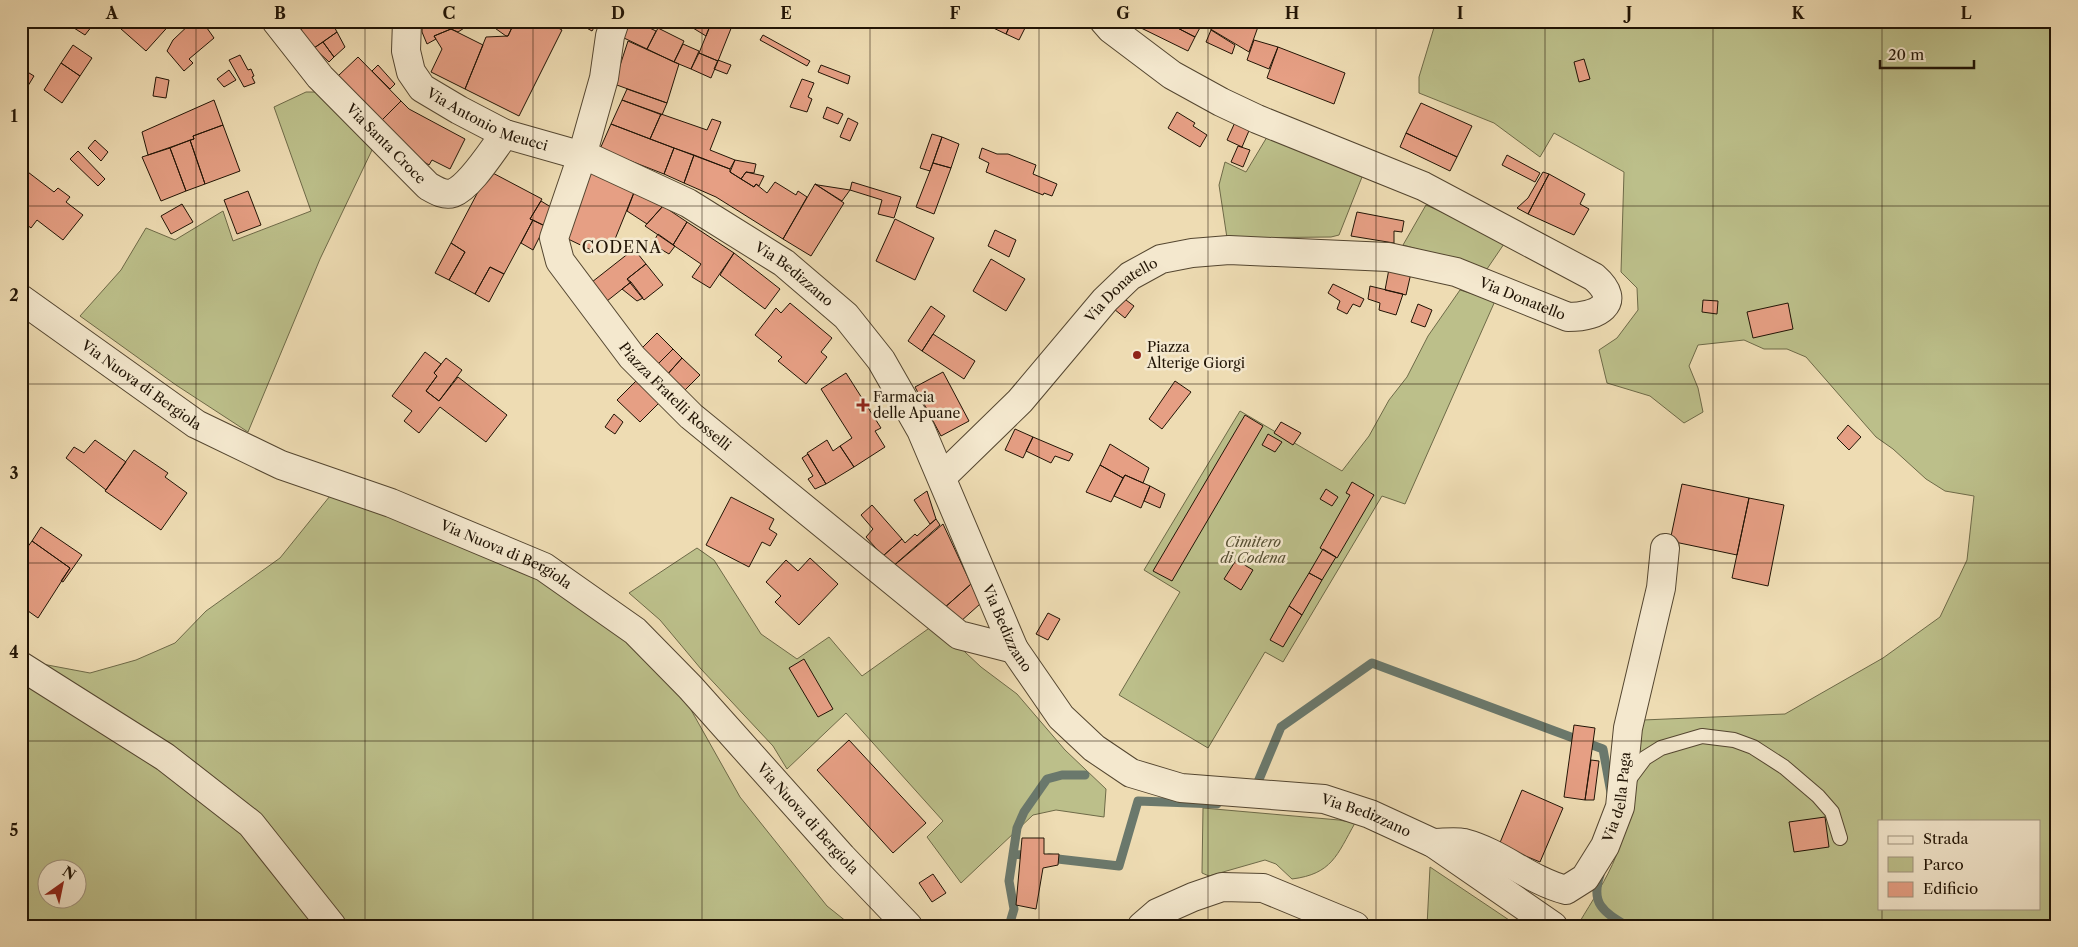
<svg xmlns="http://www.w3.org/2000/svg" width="2078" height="947" viewBox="0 0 2078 947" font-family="'Libre Caslon Text',serif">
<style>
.green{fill:#bcbf8a;stroke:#6e6a48;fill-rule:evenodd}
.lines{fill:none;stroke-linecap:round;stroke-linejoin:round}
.stream{stroke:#6a786c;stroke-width:9}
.building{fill:#e69f84;stroke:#211405}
.service-casing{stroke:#544630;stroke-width:16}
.minor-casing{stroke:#544630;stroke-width:30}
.tertiary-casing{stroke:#544630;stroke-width:30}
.service{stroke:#f4e8ce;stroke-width:14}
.minor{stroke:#f4e8ce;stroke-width:28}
.tertiary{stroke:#f4e8ce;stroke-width:28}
.grid{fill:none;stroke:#211405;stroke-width:1;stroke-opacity:0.55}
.poi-dot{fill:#8f2418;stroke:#f4e8ce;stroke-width:2}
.labels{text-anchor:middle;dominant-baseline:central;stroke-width:5;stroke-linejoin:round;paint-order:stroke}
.street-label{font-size:14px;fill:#211405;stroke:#f4e8ce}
.poi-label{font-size:14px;fill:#211405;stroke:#f4e8ce;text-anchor:start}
.park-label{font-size:14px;font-style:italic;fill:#575034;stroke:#f4e8ce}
.quarter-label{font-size:16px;letter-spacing:1px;fill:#211405;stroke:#f4e8ce}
.neatline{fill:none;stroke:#211405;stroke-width:2}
.grid-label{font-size:16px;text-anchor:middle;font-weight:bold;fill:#211405}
</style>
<rect width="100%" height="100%" fill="#eedcb3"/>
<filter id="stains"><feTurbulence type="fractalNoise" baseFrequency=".004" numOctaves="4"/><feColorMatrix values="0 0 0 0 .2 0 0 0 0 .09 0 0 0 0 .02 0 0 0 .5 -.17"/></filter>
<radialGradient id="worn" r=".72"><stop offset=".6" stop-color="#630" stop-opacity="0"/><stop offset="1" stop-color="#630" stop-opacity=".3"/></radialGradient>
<path class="green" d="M1436,21H2057V926H1583L1579,923C1592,901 1607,879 1616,856C1632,813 1636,765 1643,720L1785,714L1883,658L1940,617L1967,560L1974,496L1945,491L1926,479L1893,449L1876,437L1806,357L1787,349H1764L1744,340L1698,345L1689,366L1698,388L1703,412L1684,423L1650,396L1607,383L1599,350L1617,338L1638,310L1637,288L1621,272L1624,172L1554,133L1540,157L1494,123L1419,93V77ZM1879,821H2039V908H1879Z
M306,92H319L372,150L320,259L248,432L176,385L80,316L121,270L146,228L175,240L223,211L233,241L311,211L274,107Z
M1267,137L1362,177L1339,235L1331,237L1227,238L1219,185L1225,162L1246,172Z
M1426,205L1506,241L1487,269L1403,245Z
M1460,290L1495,301L1405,504L1382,496L1283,662L1265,652L1208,748L1119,695L1180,592L1144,570L1240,411L1342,471L1369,436L1389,400L1407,377L1428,336Z
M334,491L513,562L668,669L740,797L827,906L852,926H21V660L90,673L136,660L175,643L206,611L280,558ZM48,870H78V900H48Z
M697,548L714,560L761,634L797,659L829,637L862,676L935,624L981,667L1017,694L1065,750L1106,789L1104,817L1056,810L1033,815L961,883L927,837L943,821L846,713L787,769L773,746L701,669L660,620L629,593Z
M1203,808L1339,820L1355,823C1337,855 1332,874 1292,879L1276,864L1265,860L1209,876L1202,873Z
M1430,867L1518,926H1427Z"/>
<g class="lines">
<path class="stream" d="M1255,789L1281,727L1372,663L1603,749L1611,793
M1013,854L1031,856
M1049,858L1119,866L1138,801L1217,804
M1600,875C1590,904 1604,912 1627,926
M1009,926L1014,909L1009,881L1017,828L1024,812L1047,779L1062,775H1085"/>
</g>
<path class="building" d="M63,21H92V26L85,35Z
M112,21H173L146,51Z
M193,21H202L214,38L189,59L193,63L184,71L167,51L173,40Z
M306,21H331L337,32L314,48L306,40L299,25Z
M422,21H475L458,32L451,29L434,36L436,39L427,44L422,32Z
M485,21H515L508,36H506Z
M515,21H552L551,24L562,30L519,116L465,89L486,37L508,36Z
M574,21H598L592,31Z
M629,21H635L656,31L647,49L624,38Z
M697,21H712L706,36L693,28Z
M712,21H734L718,61L699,53Z
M989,21H1007L1011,23L1006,34L987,25Z
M1007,21H1028L1025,28Z
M1139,21H1164L1195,37L1188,51L1137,26Z
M1164,21H1196L1202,24L1195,37Z
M1203,21H1250L1259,24L1249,52L1202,24Z
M1011,23L1025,28L1019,40L1006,34Z
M658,28L684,41L674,62L647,49Z
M451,29L483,45L465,89L431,72L442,49L434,36Z
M1211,30L1235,45L1232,54L1206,42Z
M337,32L345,47L334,57L323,42Z
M763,35L810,61L807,66L760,40Z
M1254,40L1278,47L1269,69L1247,60Z
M628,41L679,64L667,103L614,84Z
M323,42L334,57L329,62L314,48Z
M683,44L699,51L691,69L674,62Z
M73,45L92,58L80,76L61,63Z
M1278,47L1345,73L1334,104L1267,78Z
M699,53L718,61L711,78L691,69Z
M240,55L248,70L251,69L254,76L252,77L255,83L244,87L229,60Z
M358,57L401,101L382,120L338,76Z
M1584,59L1590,79L1579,82L1574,62Z
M718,60L731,65L727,74L714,69Z
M61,63L80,76L62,103L44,90Z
M378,65L395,84L390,89L372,71Z
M821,65L850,76L848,84L818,72Z
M21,68L34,76L23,94L21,93Z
M229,70L236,80L224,87L217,79Z
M156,77L169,80L166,98L153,96Z
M802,79L814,83L808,97L812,99L807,112L790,107Z
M627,89L667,103L662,115L622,100Z
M214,100L223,125L193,136L194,139L148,155L142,132Z
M622,100L661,114L650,139L611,124Z
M401,101L409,109L465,139L450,169L432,160L429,165L421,160L382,120Z
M1421,103L1472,126L1457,157L1406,133Z
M827,107L843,114L838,124L823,118Z
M1177,112L1195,123L1193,126L1207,135L1200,147L1168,128Z
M661,114L707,130L712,119L721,122L710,150L735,160L730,169L650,139Z
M848,118L858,123L850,141L840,137Z
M1236,120L1251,126L1242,147L1227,140Z
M611,124L674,148L664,174L600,149Z
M223,125L240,171L205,184L190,140L194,139L193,136Z
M1406,133L1457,157L1450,171L1400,147Z
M932,134L942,137L930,171L920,168Z
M942,137L959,144L951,168L933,163Z
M95,140L108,152L101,161L88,148Z
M190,140L205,184L186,191L170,148Z
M1238,146L1250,150L1243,167L1231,162Z
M170,148L186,191L161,201L142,157Z
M674,148L694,155L684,183L664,174Z
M982,148L997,154H1008L1036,165L1033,174L1057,184L1052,196L1044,193L1043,195L986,172L989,163L979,158Z
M78,151L105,179L98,186L70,159Z
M694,155L730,169V172L754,187L756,184L767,193L775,182L796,195L798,191L807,197L783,239L716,197L684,183Z
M1507,155L1540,173L1535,182L1502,165Z
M735,160L756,164L754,173L746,172L741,179L730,172Z
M933,163L951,168L934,214L916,207Z
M24,169L54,192L58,188L70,197L66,202L83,215L63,240L37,220L31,228L21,220V173Z
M489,171L542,199L530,219L533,220L504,274L490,267L475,294L449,280L465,252L451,243Z
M590,171L635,190L613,244L604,239L593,251L566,238Z
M746,172L764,176L759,186L756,184L754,187L741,179Z
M1543,172L1549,174L1528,214L1517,208L1528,198Z
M1549,174L1585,194L1580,204L1589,209L1574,235L1528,214Z
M852,182L901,197L894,218L878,214L882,200L850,190Z
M815,184L844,203L811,256L783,239Z
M815,184L818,185L850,190L842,201Z
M635,190L663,206L647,224L627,211Z
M248,191L261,225L237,234L224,200Z
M541,201L554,209L545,226L530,219Z
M182,204L193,222L171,234L161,216Z
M663,206L687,222L673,245L645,226Z
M1357,212L1404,221L1402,232L1394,231V243L1351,236Z
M895,219L934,238L915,280L876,261Z
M533,220L545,226L533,250L521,243Z
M687,222L734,253L710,288L692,277L701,264L673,245Z
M995,230L1016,240L1009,257L988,246Z
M658,234L675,246L669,254L652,244Z
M451,243L465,252L449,280L435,273Z
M634,249L646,264L627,279L631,282L607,301L592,282Z
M734,253L780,289L765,309L720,275Z
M991,259L1025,279L1006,311L973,291Z
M646,264L663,285L644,300L627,279Z
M490,267L504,274L489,302L475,294Z
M1389,269L1411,273L1406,295L1385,290Z
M631,282L643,298L637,301L622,289Z
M1333,284L1364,299L1360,307L1353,304L1347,314L1337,309L1340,301L1328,293Z
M1370,286L1403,294L1396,315L1379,310L1380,303L1368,299Z
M1122,297L1134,306L1125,318L1114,309Z
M1703,300L1718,301L1717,314L1702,312Z
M790,303L832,338L821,352L827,357L806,384L778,361L782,357L755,335L776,308L781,313Z
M1788,303L1793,329L1753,338L1747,312Z
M1418,304L1432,310L1425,327L1411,322Z
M931,306L945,316L922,351L908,341Z
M657,333L673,349L656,366L640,350Z
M933,334L975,361L964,379L922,351Z
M673,349L682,358L666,376L656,366Z
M425,352L441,364L434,373L437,376L426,391L439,401L458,377L507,415L486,442L440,407L419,433L404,421L412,411L392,396Z
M446,358L462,370L439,401L426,391L437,376L434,373Z
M682,358L700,375L683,392L666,376Z
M943,372L969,421L941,436L915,387Z
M846,373L881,428L875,431L885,447L854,467L840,446L852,438L821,389Z
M637,380L660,402L640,422L617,400Z
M1175,381L1191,392L1162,429L1149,419Z
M614,414L623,422L615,434L605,427Z
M1245,415L1263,426L1172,581L1153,571Z
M1281,422L1301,433L1293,445L1274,433Z
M1848,425L1861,437L1849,450L1837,438Z
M1015,429L1033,437L1023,458L1005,450Z
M1268,434L1282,442L1275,452L1262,445Z
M1033,437L1073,454L1069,461L1055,456L1051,463L1026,451Z
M95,440L126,462L106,490L66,458L74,447L84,453Z
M827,440L833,451L840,446L854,467L826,484L807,453Z
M1110,444L1149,468L1143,483L1125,475L1123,478L1100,465Z
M134,450L168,473L165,477L187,493L161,530L105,491Z
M808,454L826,484L815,489L808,479L813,476L802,458Z
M1100,465L1123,478L1111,502L1086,492Z
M1125,475L1150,486L1141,508L1114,496Z
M1352,482L1374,495L1337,558L1320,548L1350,495L1346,493Z
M1682,484L1749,498L1737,555L1670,541Z
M1150,486L1165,494L1160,508L1144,501Z
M1326,489L1338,497L1332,506L1320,499Z
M927,491L936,519L930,524L914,500Z
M731,497L774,519L769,529L777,534L770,546L762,542L749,567L706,545Z
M1749,498L1784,505L1768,586L1732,578Z
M872,505L902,539L883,556L866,537L873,529L861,515Z
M936,519L940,525L892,567L883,556L902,539L905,543L915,534L917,536Z
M943,524L971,584L943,609L890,569Z
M41,527L82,555L63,582L61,581L70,568L32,541Z
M32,541L70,568L38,618L21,606V556Z
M1323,549L1336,557L1322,580L1309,573Z
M810,558L838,584L799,625L775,602L781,596L766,582L786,560L798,571Z
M1236,560L1253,570L1241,590L1224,579Z
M1309,573L1322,580L1302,615L1289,606Z
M971,584L980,604L960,622L943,609Z
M1289,606L1302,615L1283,647L1270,640Z
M1048,613L1060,619L1048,640L1036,634Z
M804,659L833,709L818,717L789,668Z
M1574,725L1595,728L1585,800L1564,797Z
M849,740L926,823L893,853L817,770Z
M1591,760L1599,761L1594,800H1585Z
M1522,790L1563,808L1540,862L1499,845Z
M1825,817L1829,847L1794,852L1789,822Z
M1022,838H1044V854H1059L1058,865L1043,868L1036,909L1016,905Z
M933,874L946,893L932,902L919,883Z"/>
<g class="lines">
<g class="service-casing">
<path id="service" d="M1627,782L1645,758L1661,748L1702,736L1734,740L1753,747L1784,767L1818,796L1832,812L1840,838"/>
</g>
<g class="minor-casing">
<g id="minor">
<path id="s1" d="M276,21L320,77L428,186C435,190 444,196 453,193C471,186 493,149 505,134"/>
<path id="s2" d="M615,21L610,36L604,78L582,156L554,238L560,261L632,357L691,416L959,635L1014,649"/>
<path id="s3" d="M21,299L196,424L281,465L391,503L544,567L635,631L690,687L842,857L908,926"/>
<path id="s4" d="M942,477L1020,401L1105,300L1130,276L1161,259L1192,253L1229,250L1388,257L1456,272L1568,317C1596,317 1625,304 1594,277L1423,186L1257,119L1221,102L1172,75L1111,29L1104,21"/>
<path d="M21,666L165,757L251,824L332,926"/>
<path id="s5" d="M1433,843C1443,843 1455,841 1464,843C1502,853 1528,880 1566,890L1585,878L1605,846L1620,807L1628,728L1661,588L1665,548"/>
<path d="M1142,926L1157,913L1193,897L1222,887L1263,888L1355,926"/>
</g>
</g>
<g class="tertiary-casing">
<g id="tertiary">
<path id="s6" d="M407,21L406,51L411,72L422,88L459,110L505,134L593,159L688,203L784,263L846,316L881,360L921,430L1014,649L1061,717L1094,748L1131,773L1181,788L1324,799L1370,814L1433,843L1553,926"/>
</g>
</g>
<use href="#service" class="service"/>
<use href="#minor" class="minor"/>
<use href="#tertiary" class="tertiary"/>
</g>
<path class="grid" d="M196,21V926M365,21V926M533,21V926M702,21V926M870,21V926M1039,21V926M1208,21V926M1376,21V926M1545,21V926M1713,21V926M1882,21V821M21,206H2057M21,384H2057M21,563H2057M21,741H2057M1882,908V926"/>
<g class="poi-dot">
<circle cx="1137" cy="355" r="5"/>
<path d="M860.5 397.5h5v5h5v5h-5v5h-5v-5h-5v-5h5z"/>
</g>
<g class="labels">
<g class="street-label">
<text stroke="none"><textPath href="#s6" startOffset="144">Via Antonio Meucci</textPath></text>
<text stroke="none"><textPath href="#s1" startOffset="165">Via Santa Croce</textPath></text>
<text stroke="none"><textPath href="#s6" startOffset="490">Via Bedizzano</textPath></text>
<text stroke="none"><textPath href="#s4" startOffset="260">Via Donatello</textPath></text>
<text stroke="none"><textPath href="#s4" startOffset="680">Via Donatello</textPath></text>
<text stroke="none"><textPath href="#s3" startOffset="148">Via Nuova di Bergiola</textPath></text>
<text stroke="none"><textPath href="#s2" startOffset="428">Piazza Fratelli Rosselli</textPath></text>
<text stroke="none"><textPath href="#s3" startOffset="552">Via Nuova di Bergiola</textPath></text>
<text stroke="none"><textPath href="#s6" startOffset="910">Via Bedizzano</textPath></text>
<text stroke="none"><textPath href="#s5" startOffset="255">Via della Paga</textPath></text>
<text stroke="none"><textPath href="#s6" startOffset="1345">Via Bedizzano</textPath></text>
<text stroke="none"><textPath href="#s3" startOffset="958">Via Nuova di Bergiola</textPath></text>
</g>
<g class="poi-label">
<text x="1147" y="347">Piazza<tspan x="1147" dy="16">Alterige Giorgi</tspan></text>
<text x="873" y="397">Farmacia<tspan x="873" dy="16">delle Apuane</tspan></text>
</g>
<g class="park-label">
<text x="1253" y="542">Cimitero<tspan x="1253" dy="16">di Codena</tspan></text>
</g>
<g class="quarter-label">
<text x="622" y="247">CODENA</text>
</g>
</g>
<rect width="2078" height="947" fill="none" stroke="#eedcb3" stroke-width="55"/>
<rect x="1878" y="820" width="162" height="90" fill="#f4e8ce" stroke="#a0937e"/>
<rect x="1888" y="836" width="25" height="8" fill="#f4e8ce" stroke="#a0937e"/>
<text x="1923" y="844" font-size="15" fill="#211405">Strada</text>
<rect x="1888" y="857" width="25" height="15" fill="#bcbf8a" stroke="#a0937e"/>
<text x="1923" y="870" font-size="15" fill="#211405">Parco</text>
<rect x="1888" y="882" width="25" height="15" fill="#e69f84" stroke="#a0937e"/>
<text x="1923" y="894" font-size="15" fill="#211405">Edificio</text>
<g transform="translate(62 884) rotate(33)"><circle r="24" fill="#f4e8ce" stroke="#a0937e"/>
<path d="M0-4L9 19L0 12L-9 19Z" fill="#8f2418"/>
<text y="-8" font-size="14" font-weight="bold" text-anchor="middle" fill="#211405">N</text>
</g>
<path d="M1880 60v8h94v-8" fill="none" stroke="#211405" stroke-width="2.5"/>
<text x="1888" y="60" font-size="15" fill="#211405" stroke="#f4e8ce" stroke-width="4" paint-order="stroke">20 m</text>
<rect x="28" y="28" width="2022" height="892" class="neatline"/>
<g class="grid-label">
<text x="112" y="19">A</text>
<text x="280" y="19">B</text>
<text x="449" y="19">C</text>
<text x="618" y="19">D</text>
<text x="786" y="19">E</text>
<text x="955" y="19">F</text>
<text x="1123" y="19">G</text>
<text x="1292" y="19">H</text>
<text x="1460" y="19">I</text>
<text x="1629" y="19">J</text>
<text x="1798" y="19">K</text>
<text x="1966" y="19">L</text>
<text x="14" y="122">1</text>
<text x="14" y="301">2</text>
<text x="14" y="479">3</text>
<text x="14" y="658">4</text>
<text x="14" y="836">5</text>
</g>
<rect width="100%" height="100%" filter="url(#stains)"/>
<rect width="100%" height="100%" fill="url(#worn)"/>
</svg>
